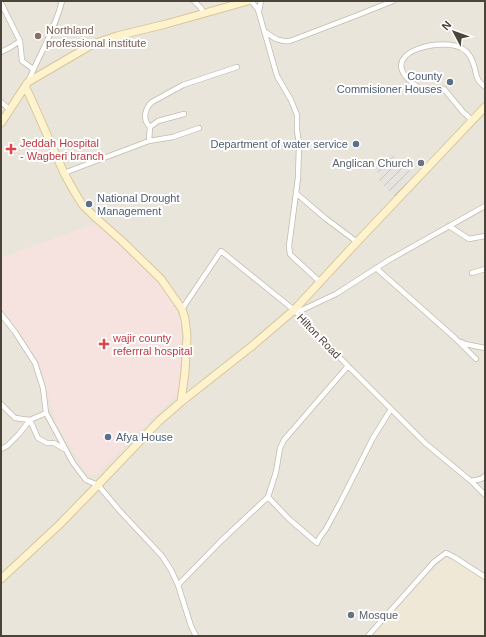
<svg xmlns="http://www.w3.org/2000/svg" width="486" height="637" viewBox="0 0 486 637" font-family="Helvetica,sans-serif">
<style>
.residential{fill:#eae5da}
.industrial{fill:url(#industrial-furrows)}
.education{fill:#efe8d6}
.medical{fill:#f6e3e0}
.lines{fill:none;stroke-linecap:round;stroke-linejoin:round}
.street-casing{stroke:#c2bbae;stroke-width:6}
.secondary-casing{stroke:#d6c79b;stroke-width:9}
.street{stroke:#fff;stroke-width:4.5}
.secondary{stroke:#fff3cd;stroke-width:7}
.education-dot{fill:#8d6e63;stroke:#fff;stroke-width:1.5}
.service-dot{fill:#5c6f8a;stroke:#fff;stroke-width:1.5}
.health-dot{fill:#e0444e;stroke:#fff;stroke-width:1.5}
.worship-dot{fill:#6b7280;stroke:#fff;stroke-width:1.5}
.labels{text-anchor:middle;dominant-baseline:central;stroke-width:4;stroke-linejoin:round;paint-order:stroke}
.education-label{font-size:11px;fill:#785e54;stroke:#fff;text-anchor:start}
.service-label{font-size:11px;fill:#4e5e75;stroke:#fff;text-anchor:end}
.health-label{font-size:11px;fill:#be3a42;stroke:#fff;text-anchor:start}
.worship-label{font-size:11px;fill:#5b616d;stroke:#fff;text-anchor:end}
.street-label{font-size:11px;fill:#4b4439;stroke:#fff}
</style>
<defs>
<pattern id="industrial-furrows" width="10" height="10" patternUnits="userSpaceOnUse"><rect width="10" height="10" fill="#e6e2dd"/><path d="M-1 1l2-2M0 10L10 0M9 11l2-2" fill="none" stroke="#c7c3be"/></pattern>
</defs>
<rect width="100%" height="100%" fill="#f6f3ec"/>
<path class="residential" d="M1,1H485V636H1Z"/>
<path class="industrial" d="M390,153L415,176L395,197L378,179L381,176L375,170Z"/>
<path class="education" d="M447,555L485,579V636H371Z"/>
<path class="medical" d="M97,224L161,284L181,319V364L179,392L96,475L88,476L56,423L40,365L14,324L1,309V258L87,226Z"/>
<g class="lines">
<g class="street-casing">
<path id="street" d="M194,1L201,8L204,14
M251,1L257,8L259,13L277,76L291,100L297,115V130L299,145L298,178L289,246L290,254L294,258L320,282
M1,3L20,41L22,61L33,69
M259,11L261,1
M264,31C274,38 278,42 290,41L358,15L393,1
M1,52L11,47L20,41
M28,82C39,55 55,30 62,1
M1,102L10,110
M472,120L463,112L444,89C436,86 429,94 421,89C416,86 411,82 407,78C382,50 445,37 463,49C470,53 473,61 475,69C476,73 476,77 479,81C480,83 483,85 485,87
M150,127L158,121L184,114
M149,141L150,127C142,120 145,108 152,102L183,85L237,67
M64,173L149,141L173,137L199,128
M297,194L325,218L357,242
M449,226L469,239L485,236
M376,268L455,338L476,359
M472,273L485,269
M182,309L221,251L294,310L348,366L425,443L471,481L485,495
M294,310H302L336,294L389,260L485,206
M1,314L15,332L35,363L43,388L46,413L73,463L86,480L98,485L119,510L162,556L171,570L178,585L191,626L196,636
M461,342L465,344L485,348
M1,404L15,418L30,420L38,438L47,443H54L64,449
M1,449L7,446L19,434L30,420L46,413
M471,481L481,479L485,476
M268,497L289,519L317,543L320,537L326,529L340,503L373,438L391,409
M178,585L221,541L268,497L276,472L280,448L284,440L348,366
M368,636L434,562L446,553L454,557L485,577"/>
</g>
<g class="secondary-casing">
<path id="secondary" d="M25,87L29,94L64,173L74,191L82,204L95,217L122,241L161,279L182,309L185,319L187,336L185,372L181,402
M1,123L28,82L93,44L117,36L166,24L248,1
M1,579L59,525L98,485L159,421L181,402L252,346L294,310L357,242L485,107"/>
</g>
<use href="#street" class="street"/>
<use href="#secondary" class="secondary"/>
</g>
<circle class="education-dot" cx="38" cy="36" r="4"/>
<g class="service-dot">
<circle cx="450" cy="82" r="4"/>
<circle cx="356" cy="144" r="4"/>
<circle cx="89" cy="204" r="4"/>
<circle cx="108" cy="437" r="4"/>
</g>
<g class="health-dot">
<path d="M9 143h4v4h4v4h-4v4h-4v-4h-4v-4h4z"/>
<path d="M102 338h4v4h4v4h-4v4h-4v-4h-4v-4h4z"/>
</g>
<g class="worship-dot">
<circle cx="421" cy="163" r="4"/>
<circle cx="351" cy="615" r="4"/>
</g>
<g class="labels">
<g class="education-label">
<text x="46" y="30">Northland<tspan x="46" dy="13">professional institute</tspan></text>
</g>
<g class="service-label">
<text x="442" y="76">County<tspan x="442" dy="13">Commisioner Houses</tspan></text>
<text x="348" y="144">Department of water service</text>
<text x="97" y="198" text-anchor="start">National Drought<tspan x="97" dy="13">Management</tspan></text>
<text x="116" y="437" text-anchor="start">Afya House</text>
</g>
<g class="health-label">
<text x="20" y="143">Jeddah Hospital<tspan x="20" dy="13">- Wagberi branch</tspan></text>
<text x="113" y="338">wajir county<tspan x="113" dy="13">referrral hospital</tspan></text>
</g>
<g class="worship-label">
<text x="413" y="163">Anglican Church</text>
<text x="359" y="615" text-anchor="start">Mosque</text>
</g>
<g class="street-label">
<text transform="translate(319 336) rotate(46)">Hilton Road</text>
</g>
</g>
<rect width="486" height="637" fill="none" stroke="#4b4439" stroke-width="4"/>
<g transform="translate(454 32) rotate(311)" stroke="#ffffff" stroke-width="3" paint-order="stroke">
<path d="M0-3L7 15L0 10L-7 15Z" fill="#4b4439"/>
<text y="-6" font-size="11" font-weight="bold" text-anchor="middle" fill="#4b4439">N</text>
</g>
</svg>
